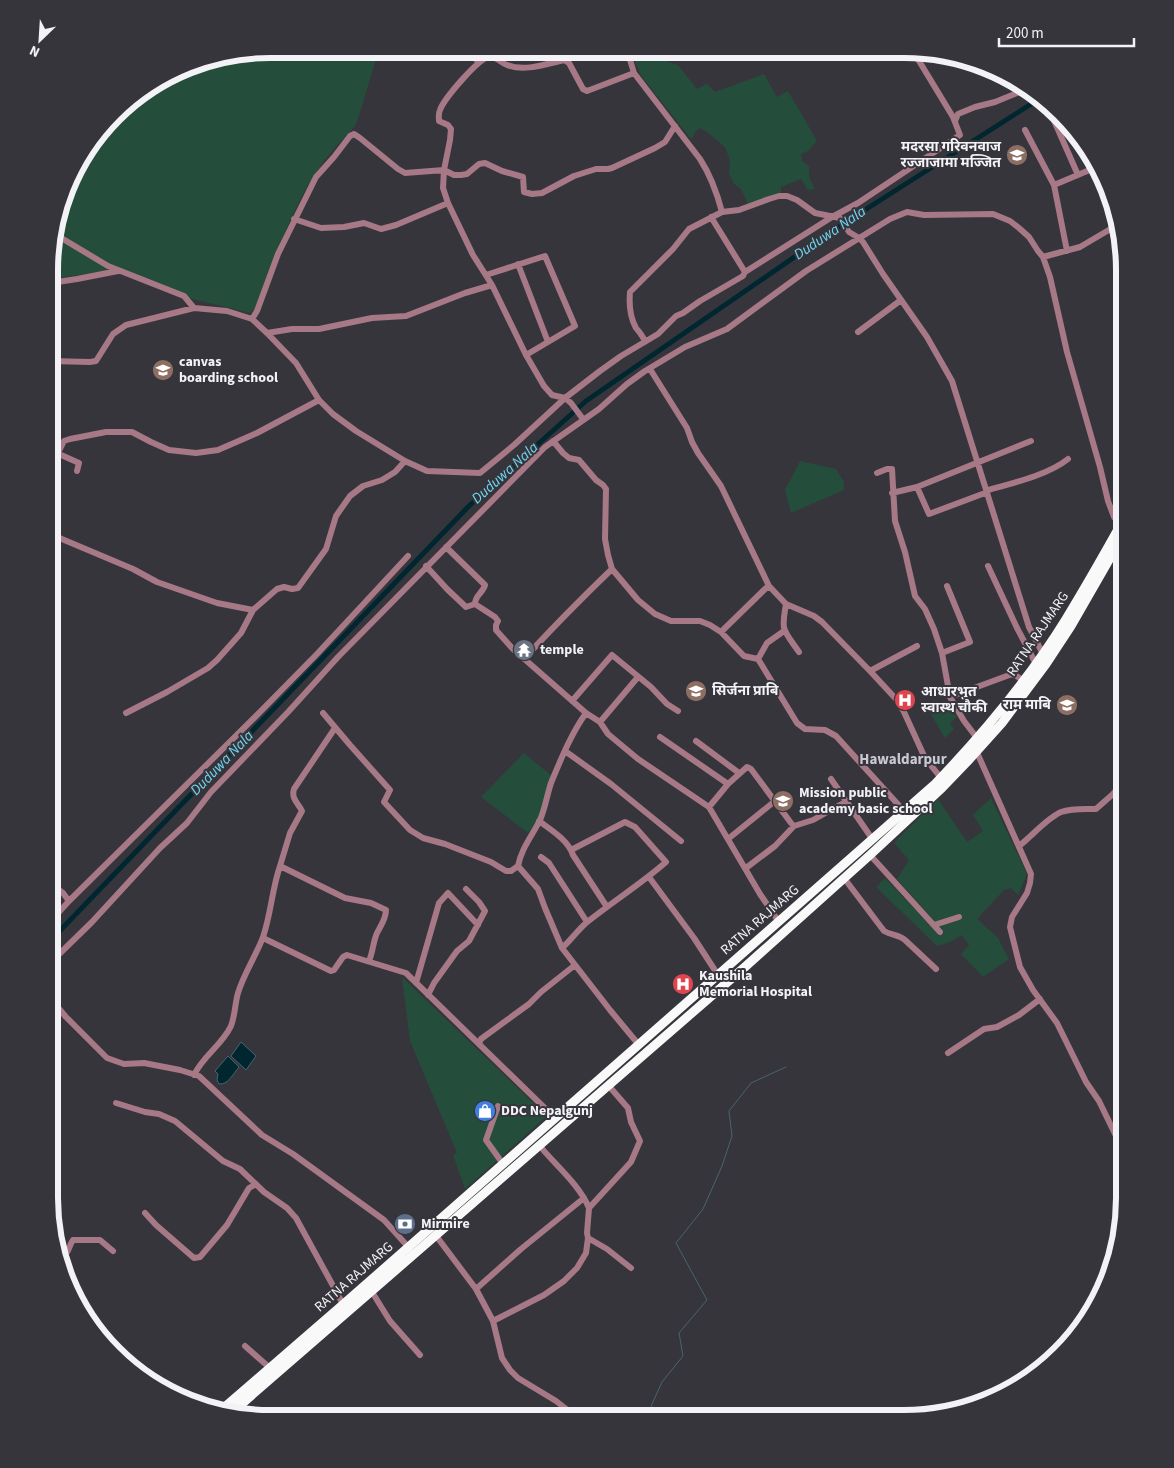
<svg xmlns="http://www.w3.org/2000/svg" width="1174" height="1468" viewBox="0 0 1174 1468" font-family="'Source Sans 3','Noto Sans Devanagari',sans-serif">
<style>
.green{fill:#244d3b}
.water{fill:#002730;stroke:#49646c}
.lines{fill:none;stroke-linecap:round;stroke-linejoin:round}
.stream{stroke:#49646c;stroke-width:1}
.canal{stroke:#002730;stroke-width:5}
.minor{stroke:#a77885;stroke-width:6}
.highway{stroke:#f9f9f9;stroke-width:9}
.labels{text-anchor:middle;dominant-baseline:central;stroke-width:4;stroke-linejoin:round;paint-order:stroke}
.poi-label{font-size:14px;font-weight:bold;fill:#f3f3f7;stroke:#36353c;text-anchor:start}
.street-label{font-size:14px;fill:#f3f3f7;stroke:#36353c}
.water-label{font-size:15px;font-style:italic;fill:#6ed8f3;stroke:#36353c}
.neighbourhood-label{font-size:15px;font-weight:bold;fill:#c9c9d2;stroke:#36353c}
.rim{fill:none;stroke:#f3f3f7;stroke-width:6}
</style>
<rect width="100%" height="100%" fill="#36353c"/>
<path class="green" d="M269,49H382L376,59L358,119L355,126C342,140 325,158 315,174C289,214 273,264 255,309L250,313L193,299L113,270L51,279V240L78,159L124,103L198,61Z
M629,50H672L669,52L665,60L668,62L678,65L697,89L707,84L715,92L764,74L777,97L788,91L817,141L808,151L801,154L802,161L809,166V177L815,189L808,190L801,179L781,187V193L748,204L741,189L734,184L729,173L730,161L725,147L707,132L700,128L696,131L692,138H690L642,77Z
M800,461L836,469L844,482V490L791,513L785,490Z
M948,705L957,717L950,723L954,729L945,738L930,713Z
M524,753L552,776L537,824L528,833L481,797Z
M991,798L1027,874L1018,895L1011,888L1004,890L977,919L998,938L1009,959L983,977L961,954L969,945L962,935L950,942L937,946L876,887L885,878L939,935L945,933L897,879L909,860L894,843L938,799L967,842L983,831L973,815Z
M402,977L547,1116L465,1189L453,1155L457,1153L410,1041Z"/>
<path class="water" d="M241,1042L256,1056L246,1070L231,1056Z
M228,1056L239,1067C233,1074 228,1085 219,1084L217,1080L218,1074L215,1071Z"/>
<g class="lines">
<path class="stream" d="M648,1419L652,1404L662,1382L683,1356L679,1333L707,1300L676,1243L703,1209L722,1166L732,1136L729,1111L751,1083L786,1067"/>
<path class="canal" d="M49,942L469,506L586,401L835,229L1039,99"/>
<path class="minor" d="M465,49L479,62
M627,50L634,73L700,159C711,176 717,193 722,212L739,210L769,199L779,196H787L797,200L815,213L840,218L849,232L859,238L863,242L883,274L927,337L952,381L1029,627L1043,654
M1052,116L1078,175
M955,121L958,114L975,107L995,102L1022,91L1028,87
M1025,130L1054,185
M711,217L745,272
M294,219L321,228L344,227L364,223L381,229L396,225L448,203
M53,233L108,266L184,296L194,308
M1067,251L1054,185L1099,166
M1043,257L1080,247L1119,224
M518,264L548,342
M486,275L545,256L575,326L526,355
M51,283L77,279L118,271
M252,319L257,311L278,254L316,177L334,157L350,136L354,134L360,138L398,169L405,173L444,170L454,175H461L467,174L479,164L485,163L502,171L523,177L524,192L532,194L542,193L574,176L596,169H608L612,168L655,148L665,142L675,126
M858,332L901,300
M267,333L292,329H319L372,318L406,316L465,293L492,285
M645,342C643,336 640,333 636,328C630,317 629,303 630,292L673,249L689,229L722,212
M50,361L90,362L96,361L113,334L126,325L194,308L227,311L252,319L267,333L296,363L319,400L333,414L356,431L405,461L427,471L480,473L514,445L565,398L600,371L621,356L658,334L676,316L683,313L700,301L743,276L745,272L832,217L858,203L960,135L953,117L913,51
M650,369L687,428L692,442L698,453L721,486L769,586L786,604L814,616L822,622L870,671L896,699L904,712L925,758L941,778
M583,419L571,403L565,398L552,395L544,386L526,355L492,285L473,255L448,203L443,188L444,170L450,140L451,129L448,125L439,121C439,117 438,114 440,110C444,99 479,57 490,57C496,56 501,63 507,65C525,72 546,64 564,60L569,63L583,89L587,91L634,73
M553,441L563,453L569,458L579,460L596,480L603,485L606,489L605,539L608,555L612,569L638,600L655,614L671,621H700L710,625L721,632L744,656L758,659L797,723L805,729L825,730L836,736L904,811
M1031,441L917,487L929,514L985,493L988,490C1013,483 1048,475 1068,459
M50,450L79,463L77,471
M58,453L64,441L70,439L106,432H132L151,442L169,450L196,453L218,450L257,433L319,400
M877,473L887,469H892L895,521L905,552L915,596L925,609L934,629L942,653L950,697L964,721L977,738
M892,493L917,487
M50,534L133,569L157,582L217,603L253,610
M446,547L485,585C483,593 475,595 475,604L495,617L498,621L496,625V630L513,649L586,713L600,722L608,734L638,759L709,807L760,894L779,922
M426,566L447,589L466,607L475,604
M988,566L1017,628L1036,664
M786,604C781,632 783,629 799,652
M721,632L765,589L769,586
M942,653L970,642L947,586
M524,659C552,628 582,598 612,569
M758,659L767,643L784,631
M870,671L917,646
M950,697L1012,674L1015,675L1024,681
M572,701L612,655L651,687L667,704L678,711
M126,713L167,692L208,668L217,660L241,633L253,610L277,589L284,587L292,589L298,588L326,549L336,516L350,496L363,486L382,480L395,472L405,461
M323,713L350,745L390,790L384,802L410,830L423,838L445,844L491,862L506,871H511L518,866
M600,722L638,677
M660,737L728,784
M696,741L739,773
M975,748L1031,874L1030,883L1027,893L1012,917L1010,927L1020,967L1033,990L1057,1023L1086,1082L1099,1101L1116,1136L1125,1150
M565,751L611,784L681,841
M831,779L873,840
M709,807L728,784L747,767L751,769L791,823L794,826
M539,821C551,830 568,840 573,855L607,907
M728,839L775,801
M1019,846C1031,837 1047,818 1061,812C1072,808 1085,809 1096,809L1113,794L1125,780
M571,850L625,822L635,827L666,862C641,884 612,902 586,923C577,931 571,940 562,948L545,908L538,889L518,866C521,849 532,836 540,820C545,809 547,795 551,783C561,759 571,734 586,713
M870,855L940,932
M541,857L549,863L587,922
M280,866L290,833L302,811C298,803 291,799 294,789L335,728
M746,868L775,846L794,826L813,820L847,801
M649,877L694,938L718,975
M844,878L884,931C891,935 899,935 905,940L936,969
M49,883L63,893L69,901
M49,923L69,901L255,717L317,654L408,556
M934,925L959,917
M263,938L331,971L334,970L343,957L347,955L406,973L555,1118
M562,948L610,1010L639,1045
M49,964L92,922L160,848L187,823L211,792L289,711L338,657L545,447L599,409L627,384L645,371L685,347L727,329L806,271L890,219L907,212L924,215L993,214L1010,221L1019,228L1029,237L1038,251L1043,257L1050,277L1067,352L1100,467L1108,501L1114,517L1121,525
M416,983L439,903L448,893L478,925
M428,995L434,983L457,951L469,941L485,911L479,902L466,889
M49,997L66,1017L107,1058L124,1064L144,1063L180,1070L199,1076L262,1135L293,1154L384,1220L411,1250
M479,1044L481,1039L529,1004L541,992L575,965
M948,1053L984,1029L997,1027L1019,1015L1040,999
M194,1075C203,1056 222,1045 231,1026C235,1016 235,1003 238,993C244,973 256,956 263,937C271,914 272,889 280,866L345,898L371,903L386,910C386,919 381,925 377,933C373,942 373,952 369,961
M116,1103L145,1112L159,1114L175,1121L223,1161L240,1169L264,1192L287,1208L296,1218L343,1304
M498,1106L486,1140L503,1164
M539,1145C555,1165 579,1184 589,1208
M145,1213L156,1225L194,1258L200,1257L227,1225L249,1188L256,1184
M434,1233L476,1289L493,1321L502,1358L510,1370L518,1378L556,1401L579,1419
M588,1238L607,1249L631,1268
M56,1255C72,1255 66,1250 73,1240H100L113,1251
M62,1269L63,1255
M476,1289L521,1249L584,1198
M372,1292L390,1321L420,1355
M493,1321L544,1295L564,1281L577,1268L586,1253L588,1238L587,1233L589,1208L631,1162L640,1141L631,1122L628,1108L608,1085
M245,1346L270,1368"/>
<path class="highway" d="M219,1412L338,1309L934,785C983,734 1029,679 1066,619C1087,585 1106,551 1125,517
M230,1414L746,966L870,855L942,788L967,762L1002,723L1046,664L1071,626L1125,532"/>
</g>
<defs>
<g id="school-disc" transform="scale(1.125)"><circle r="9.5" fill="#8d6e63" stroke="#36353c"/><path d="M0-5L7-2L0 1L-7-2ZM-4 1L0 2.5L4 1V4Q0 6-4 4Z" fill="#fff"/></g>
<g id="temple-disc" transform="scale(1.125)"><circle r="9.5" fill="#6b7280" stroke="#36353c"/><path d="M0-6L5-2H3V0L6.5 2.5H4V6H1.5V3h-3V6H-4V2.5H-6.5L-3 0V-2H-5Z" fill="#fff"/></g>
<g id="hospital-disc" transform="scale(1.125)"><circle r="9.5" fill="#e0444e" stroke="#36353c"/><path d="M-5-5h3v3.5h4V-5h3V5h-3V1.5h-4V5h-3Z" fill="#fff"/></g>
<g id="shop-disc" transform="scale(1.125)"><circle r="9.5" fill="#3f7fe0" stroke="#36353c"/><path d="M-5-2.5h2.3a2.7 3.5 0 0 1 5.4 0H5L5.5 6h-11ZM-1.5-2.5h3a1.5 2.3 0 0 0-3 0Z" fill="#fff"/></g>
<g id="bank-disc" transform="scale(1.125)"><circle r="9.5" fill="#5c6f8a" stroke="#36353c"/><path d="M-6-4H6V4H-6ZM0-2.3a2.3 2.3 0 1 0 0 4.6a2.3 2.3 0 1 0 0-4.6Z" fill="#fff"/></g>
</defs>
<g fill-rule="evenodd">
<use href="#school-disc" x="1017" y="155"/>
<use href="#school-disc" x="163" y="370"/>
<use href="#temple-disc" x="524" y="650"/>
<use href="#school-disc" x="696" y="691"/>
<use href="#hospital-disc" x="905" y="700"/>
<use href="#school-disc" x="1067" y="705"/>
<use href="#school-disc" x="783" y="801"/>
<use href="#hospital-disc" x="683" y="984"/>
<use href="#shop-disc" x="485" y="1111"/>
<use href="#bank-disc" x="405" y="1224"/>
</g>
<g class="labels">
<g class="poi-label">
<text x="1001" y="147" text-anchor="end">मदरसा गरिवनवाज<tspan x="1001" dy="16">रज्जाजामा मज्जित</tspan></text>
<text x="179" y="362">canvas<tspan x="179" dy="16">boarding school</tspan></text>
<text x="540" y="650">temple</text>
<text x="712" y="691">सिर्जना प्राबि</text>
<text x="921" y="692">आधारभुत<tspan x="921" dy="16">स्वास्थ चौकी</tspan></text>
<text x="1051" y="705" text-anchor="end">राम माबि</text>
<text x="799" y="793">Mission public<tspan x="799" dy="16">academy basic school</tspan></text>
<text x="699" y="976">Kaushila<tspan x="699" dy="16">Memorial Hospital</tspan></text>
<text x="501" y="1111">DDC Nepalgunj</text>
<text x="421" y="1224">Mirmire</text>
</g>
<g class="street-label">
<text transform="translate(1038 634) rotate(-56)">RATNA RAJMARG</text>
<text transform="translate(760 920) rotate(-41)">RATNA RAJMARG</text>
<text transform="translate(354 1277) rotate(-41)">RATNA RAJMARG</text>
</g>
<g class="water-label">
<text transform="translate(830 233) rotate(-34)">Duduwa Nala</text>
<text transform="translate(505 473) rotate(-42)">Duduwa Nala</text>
<text transform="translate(222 763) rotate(-46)">Duduwa Nala</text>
</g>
<g class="neighbourhood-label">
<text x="903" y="759">Hawaldarpur</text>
</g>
</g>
<path d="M0 0H1174V1468H0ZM270 58H904A212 212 0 0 1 1116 270V1198A212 212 0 0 1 904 1410H270A212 212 0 0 1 58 1198V270A212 212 0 0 1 270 58Z" fill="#36353c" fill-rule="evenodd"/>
<path class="rim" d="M270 58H904A212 212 0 0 1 1116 270V1198A212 212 0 0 1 904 1410H270A212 212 0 0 1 58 1198V270A212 212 0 0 1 270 58Z"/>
<g transform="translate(40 40) rotate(205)" stroke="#36353c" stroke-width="4" paint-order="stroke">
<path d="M0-4L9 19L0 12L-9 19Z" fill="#f3f3f7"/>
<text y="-8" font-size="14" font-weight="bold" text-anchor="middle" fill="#f3f3f7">N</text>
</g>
<path d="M999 38v8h135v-8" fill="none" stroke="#f3f3f7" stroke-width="2.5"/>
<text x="1006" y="38" font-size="15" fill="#f3f3f7" stroke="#36353c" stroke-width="4" paint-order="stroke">200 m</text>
</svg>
